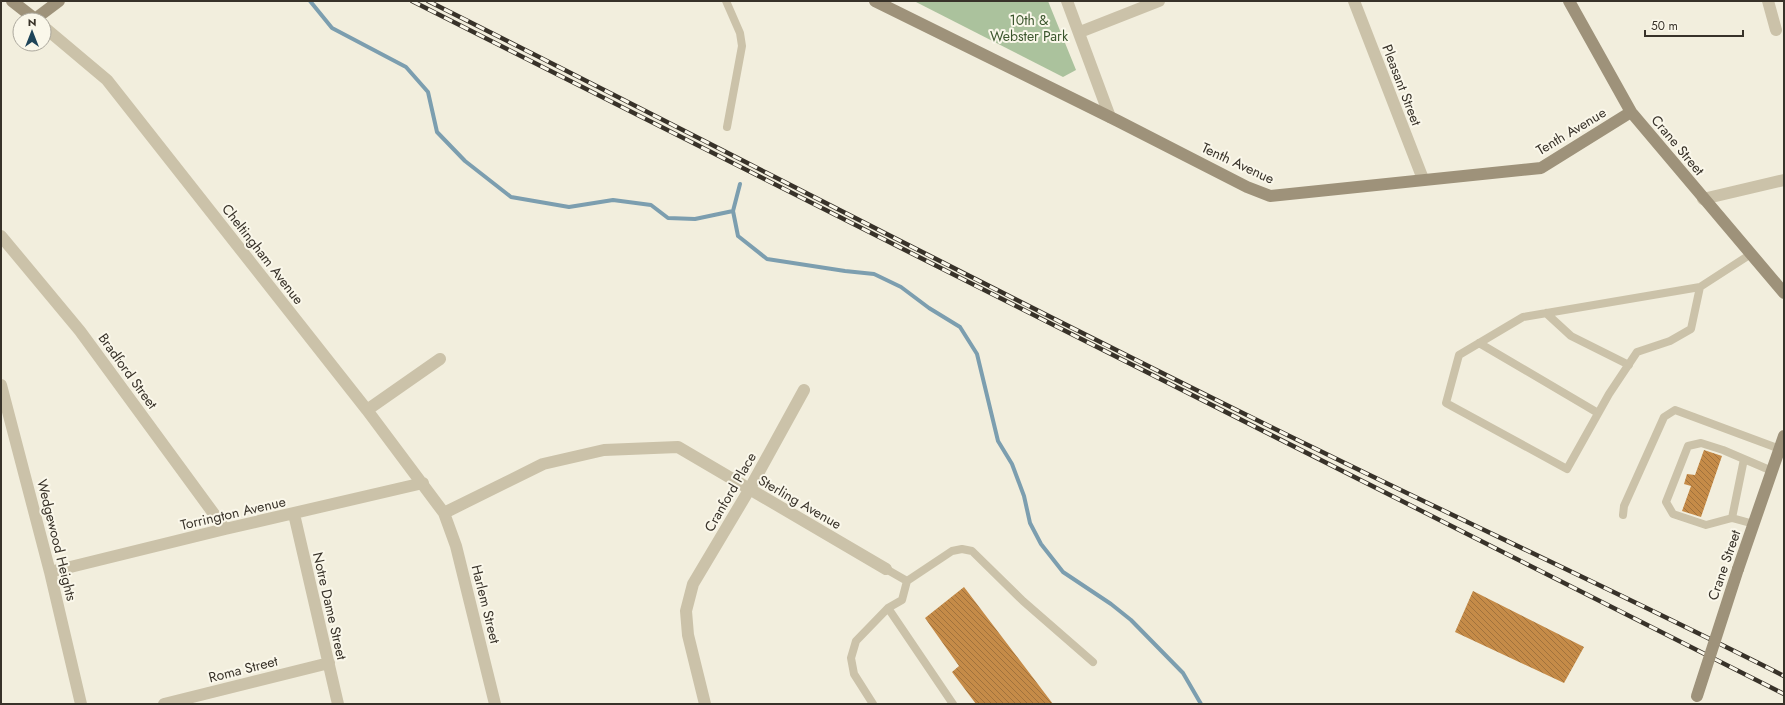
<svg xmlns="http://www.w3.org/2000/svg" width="1785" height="705" viewBox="0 0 1785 705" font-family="Jost,sans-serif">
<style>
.park{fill:#abc29d}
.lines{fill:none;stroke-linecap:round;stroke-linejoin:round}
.stream{stroke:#7c9eaf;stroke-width:4}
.building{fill:url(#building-back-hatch)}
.lane{stroke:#cbc2a9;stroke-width:8}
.street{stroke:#cbc2a9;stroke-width:12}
.secondary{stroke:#9e927a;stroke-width:12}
.rail-casing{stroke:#383229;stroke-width:4.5}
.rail{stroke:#faf7ea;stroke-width:3;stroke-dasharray:9;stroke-linecap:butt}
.secondary-bridge{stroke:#9e927a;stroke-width:12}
.labels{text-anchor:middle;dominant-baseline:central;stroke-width:4;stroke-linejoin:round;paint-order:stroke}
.park-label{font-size:14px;fill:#3b562d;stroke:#faf7ea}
.street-label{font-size:14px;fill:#383229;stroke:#faf7ea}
</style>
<defs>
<pattern id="building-back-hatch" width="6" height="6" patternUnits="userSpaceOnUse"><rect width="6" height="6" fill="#c58b48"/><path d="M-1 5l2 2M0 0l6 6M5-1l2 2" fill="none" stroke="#a1723c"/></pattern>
</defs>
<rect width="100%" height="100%" fill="#f2eedd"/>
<path class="park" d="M914,1H1048L1076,70L1063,77Z"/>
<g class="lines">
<path class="stream" d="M310,1L332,28L406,67L428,92L437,132L465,161L511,197L569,207L613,200L651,205L668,218L695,219L733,211L738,236L767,259L845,271L874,274L901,287L929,308L960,327L977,354L998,441L1012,464L1024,496L1030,523L1041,544L1063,572L1111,604L1131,620L1183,673L1201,704
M733,211L740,184"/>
</g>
<path class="building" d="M1704,450L1722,456L1701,517L1682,511L1691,486L1684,484L1687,474L1695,475Z
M964,587L1053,704H976L952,672L959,666L925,618Z
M1473,591L1584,647L1564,683L1455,632Z"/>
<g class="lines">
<path class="lane" d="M726,1L740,33L742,46L727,127
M1700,287L1523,317L1459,355L1446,403L1567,469L1609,394L1637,352L1670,341L1691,329L1700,287L1751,254
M1546,313L1571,336L1629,365
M1479,343L1598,413
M1623,515L1624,506L1664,417L1675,410L1780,449
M1732,518L1744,459
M1754,524L1732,518L1706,525L1673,514L1666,502L1688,446L1701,443L1723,450L1772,471
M886,569L907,581L952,551L962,549L972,551L1023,601L1093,662
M888,608L953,704
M873,704L854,674L851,658L856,641L888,608L902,600L907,581"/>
<path class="street" d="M1067,1L1110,117
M1354,1L1423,179
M1768,1L1776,30
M44,27L107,80L367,410L444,513L456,546L495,704
M1080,32L1159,1
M1703,199L1784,180
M1,236L80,331L225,529
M1,385L50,572L81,704
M367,410L440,359
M444,513L543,464L604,450L678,447L886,569
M294,514L338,704
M50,572L225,529L423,483
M164,704L329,663
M705,704L688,635L686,611L693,584L749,490L804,390"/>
<path class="secondary" d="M12,1L35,19L59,1
M875,1L1118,121L1247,187L1270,196L1541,168L1631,112
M1569,1L1631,112L1784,293
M1738,569L1784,436"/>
<g class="rail-casing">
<path id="rail" d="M412,1L1784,694
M428,1C723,149 1015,302 1312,447C1469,524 1628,597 1784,676"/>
</g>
<use href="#rail" class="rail"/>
<path class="secondary-bridge" d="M1697,696L1738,569"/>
</g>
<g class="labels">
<g class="park-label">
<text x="1029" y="20">10th &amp;<tspan x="1029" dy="16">Webster Park</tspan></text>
</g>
<g class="street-label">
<text transform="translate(1402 85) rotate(69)">Pleasant Street</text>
<text transform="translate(1571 131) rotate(-31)">Tenth Avenue</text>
<text transform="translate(1678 145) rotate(50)">Crane Street</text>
<text transform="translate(1238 163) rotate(25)">Tenth Avenue</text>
<text transform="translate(263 254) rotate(52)">Cheltingham Avenue</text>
<text transform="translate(128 371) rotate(54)">Bradford Street</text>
<text transform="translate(730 492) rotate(-60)">Cranford Place</text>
<text transform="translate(800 502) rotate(30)">Sterling Avenue</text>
<text transform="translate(233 513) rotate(-13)">Torrington Avenue</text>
<text transform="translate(57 540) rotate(76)">Wedgewood Heights</text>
<text transform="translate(1724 565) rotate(-71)">Crane Street</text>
<text transform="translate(486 604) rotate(76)">Harlem Street</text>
<text transform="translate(330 606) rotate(77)">Notre Dame Street</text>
<text transform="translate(243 669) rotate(-14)">Roma Street</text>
</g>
</g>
<rect width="1785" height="705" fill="none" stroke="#383229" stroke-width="4"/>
<g transform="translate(32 32)"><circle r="19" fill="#faf7ea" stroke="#aca89d"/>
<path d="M0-3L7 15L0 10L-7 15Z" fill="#1e4459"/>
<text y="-6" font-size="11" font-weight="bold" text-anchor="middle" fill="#383229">N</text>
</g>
<path d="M1645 30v6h98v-6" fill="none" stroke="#383229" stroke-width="2"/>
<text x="1651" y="30" font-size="12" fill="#383229" stroke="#faf7ea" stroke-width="3" paint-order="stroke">50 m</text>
</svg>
